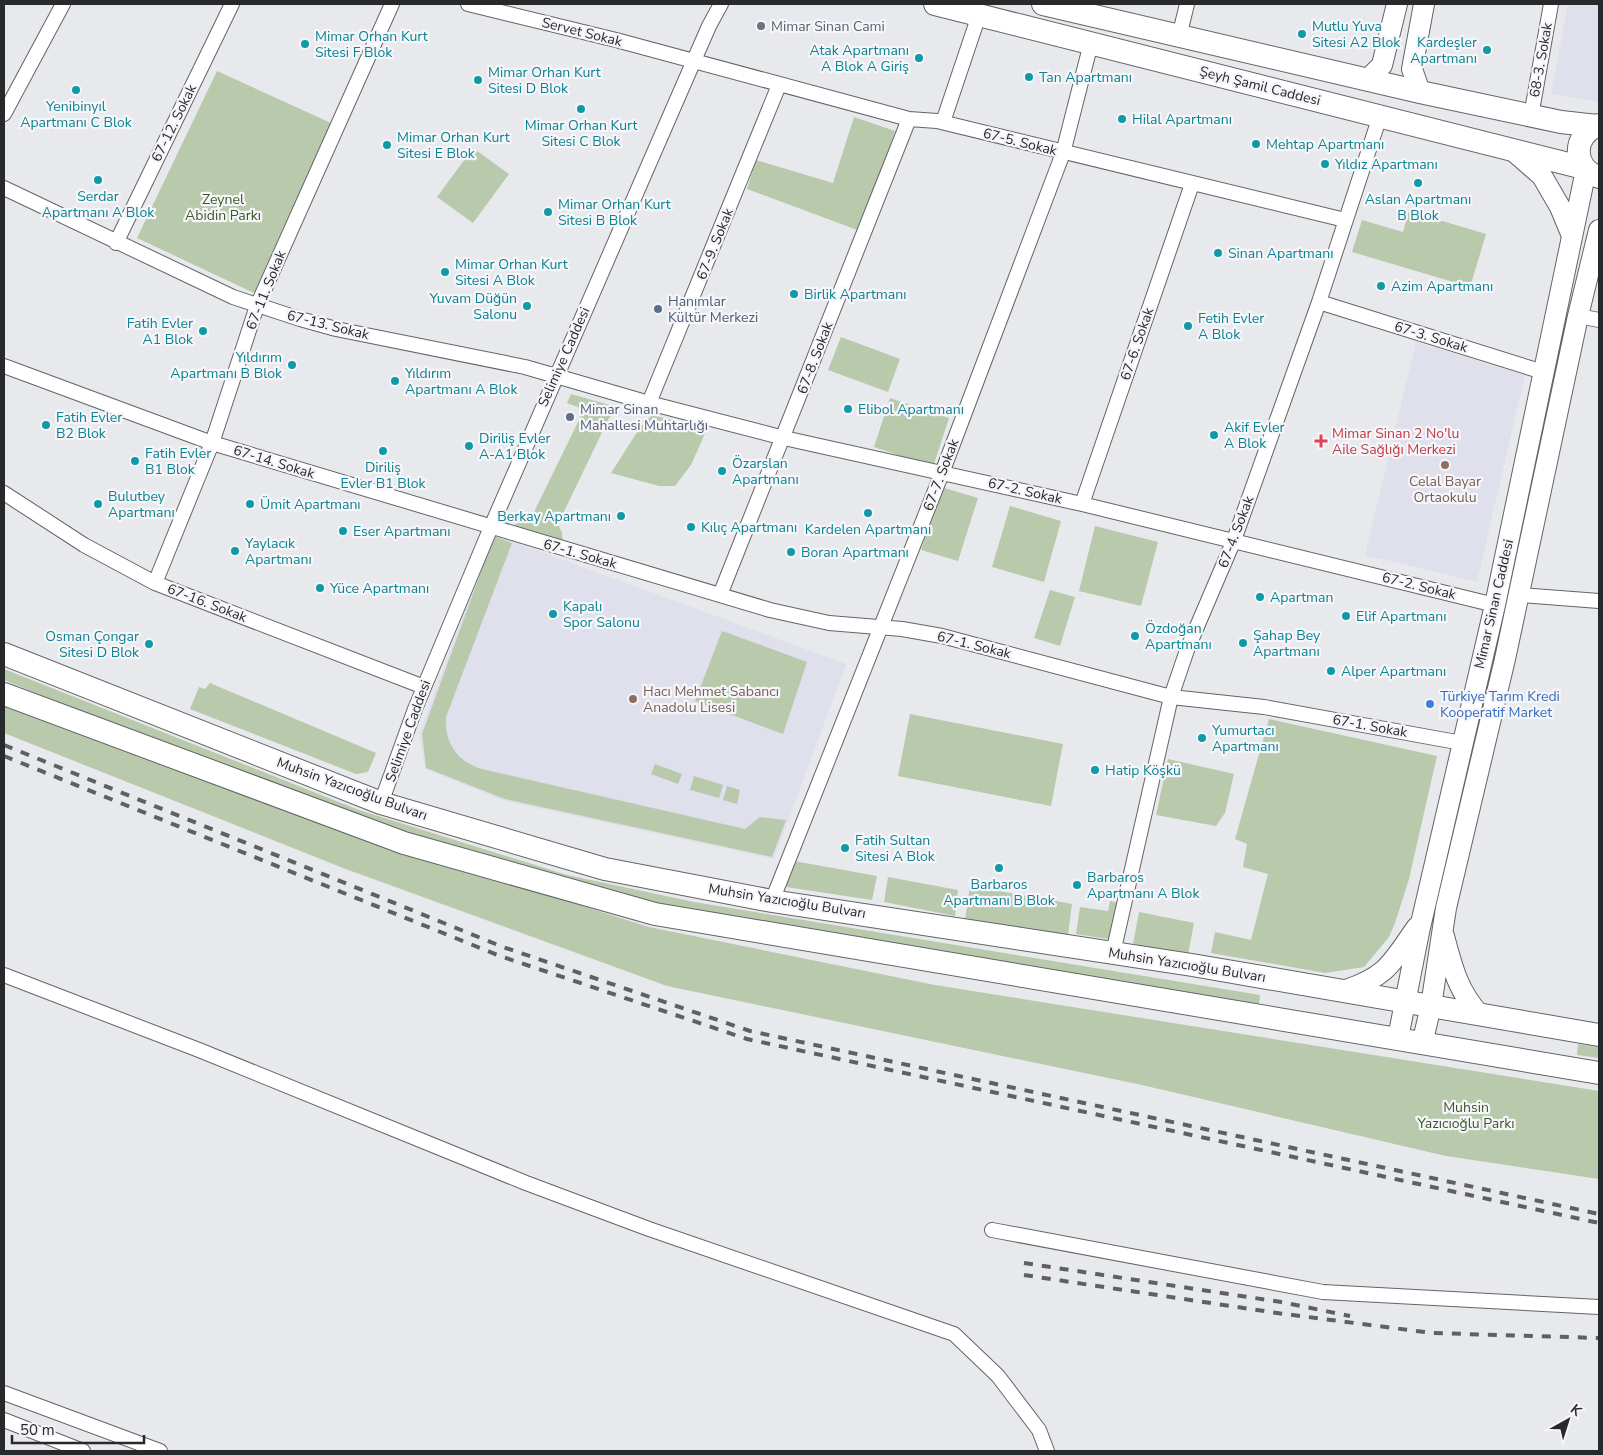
<svg xmlns="http://www.w3.org/2000/svg" width="1603" height="1455" viewBox="0 0 1603 1455" font-family="'Nunito Sans',sans-serif">
<style>
.built{fill:#dfe0eb}
.green{fill:#b8c9ac}
.lines{fill:none;stroke-linecap:round;stroke-linejoin:round}
.street-casing{stroke:#636466;stroke-width:16}
.secondary-casing{stroke:#636466;stroke-width:22}
.primary-casing{stroke:#636466;stroke-width:24}
.street{stroke:#fff;stroke-width:14}
.secondary{stroke:#fff;stroke-width:20}
.primary{stroke:#fff;stroke-width:22}
.rail{stroke:#5f6062;stroke-width:4;stroke-dasharray:9 9;stroke-linecap:butt}
.worship-dot{fill:#6b7280;stroke:#f6f6fa;stroke-width:2}
.culture-dot{fill:#0f9aa8;stroke:#f6f6fa;stroke-width:2}
.service-dot{fill:#5c6f8a;stroke:#f6f6fa;stroke-width:2}
.health-dot{fill:#e0444e;stroke:#f6f6fa;stroke-width:2}
.education-dot{fill:#8d6e63;stroke:#f6f6fa;stroke-width:2}
.shop-dot{fill:#3f7fe0;stroke:#f6f6fa;stroke-width:2}
.labels{text-anchor:middle;dominant-baseline:central;stroke-width:4.5;stroke-linejoin:round;paint-order:stroke}
.worship-label{font-size:14px;fill:#5b616d;stroke:#f6f6fa;text-anchor:start}
.culture-label{font-size:14px;fill:#0d838f;stroke:#f6f6fa;text-anchor:start}
.street-label{font-size:14px;fill:#28292a;stroke:#f6f6fa}
.park-label{font-size:14px;fill:#3c5723;stroke:#f6f6fa}
.service-label{font-size:14px;fill:#4e5e75;stroke:#f6f6fa;text-anchor:start}
.health-label{font-size:14px;fill:#be3a42;stroke:#f6f6fa;text-anchor:start}
.education-label{font-size:14px;fill:#785e54;stroke:#f6f6fa}
.shop-label{font-size:14px;fill:#366cbe;stroke:#f6f6fa;text-anchor:start}
</style>
<rect width="100%" height="100%" fill="#e8e9ec"/>
<path class="built" d="M1568,4H1599V102L1551,94Z
M1416,342L1525,375L1477,582L1365,555Z
M493,534L846,664L774,859L504,801L425,769L419,734Z"/>
<path class="green" d="M217,71L331,123L254,293L137,238Z
M854,117L895,131L860,231L747,189L756,160L833,183Z
M473,148L509,174L473,223L437,197Z
M1409,211L1486,234L1470,287L1352,252L1362,220L1403,232Z
M841,337L900,359L888,392L828,370Z
M571,394L620,408L609,418L558,524L562,533L563,544L513,526L534,512L579,420L583,409L567,403Z
M890,398L949,418L933,467L874,447Z
M652,415L707,429L691,465L675,486H659L611,473L641,426Z
M941,487L978,498L958,561L921,550Z
M1010,506L1061,521L1044,582L992,567Z
M1095,526L1158,542L1141,606L1079,591Z
M494,536L512,543L446,717C444,742 457,762 482,769L745,829L760,817L786,820L772,857L505,799L426,768L422,734Z
M1050,590L1075,597L1060,646L1034,638Z
M722,631L807,662L783,734L695,701Z
M4,669L359,810L567,875L694,902L1260,995L1259,1004L624,898L454,853L172,748L4,680Z
M210,683L376,753L368,772L356,774L190,709L199,687L205,689Z
M4,703L360,836L649,927L935,985L1599,1091V1179L1446,1156L1142,1085L667,986L343,868L4,733Z
M910,714L1063,744L1051,806L898,776Z
M1269,719L1437,756L1409,879L1395,923L1389,937L1364,967L1325,973L1211,953L1215,932L1251,940L1268,874L1243,867L1247,844L1235,839Z
M1168,759L1234,774L1225,813L1216,826L1156,815Z
M655,764L682,774L678,784L651,774Z
M694,776L723,785L719,798L690,790Z
M727,786L740,790L737,804L723,800Z
M794,861L877,876L872,900L786,887Z
M888,877L958,890L955,916L884,902Z
M970,886L1072,904L1068,935L965,920Z
M1110,901L1119,903L1114,940L1076,934L1080,907L1108,911Z
M1139,912L1194,923L1188,955L1133,944Z
M1578,1044L1599,1047V1058L1577,1055Z"/>
<g class="lines">
<g class="street-casing">
<path id="street" d="M468,4L616,40L909,119L937,121L1345,220
M1179,37L1187,4
M4,114L63,4
M1531,116L1551,4
M943,122L979,15
M4,188L233,297L300,319L336,329L525,367L649,403L784,438L1082,504L1495,605
M116,243L232,4
M1319,302L1543,372
M1578,316L1599,320
M4,366L212,443L770,610L829,623L902,629L942,636L1171,697L1264,707L1462,743
M649,403L779,85
M4,493L84,545L155,583L424,687
M1082,504L1192,184
M155,583L212,443L257,306L392,4
M720,595L909,119
M1520,595L1599,601
M381,803L415,709L491,527L709,26L721,4
M772,901L942,473L1063,153L1091,43
M1113,953L1171,697L1187,650L1234,540L1319,302L1380,116
M4,975L199,1050L526,1183L649,1229L954,1334L998,1376L1039,1430L1047,1451
M992,1230L1323,1292L1599,1307
M4,1393L160,1451
M4,1420L83,1451"/>
</g>
<g class="secondary-casing">
<path id="secondary" d="M1367,80L1382,65L1397,4
M1420,92L1412,69L1424,4
M1511,149L1542,176L1560,207L1572,236
M1444,936C1452,966 1458,992 1480,1015
M1346,990C1389,975 1392,962 1417,927
M1398,1038L1419,932L1495,605L1586,170
M1422,1044L1431,1006L1446,908L1505,659L1578,316L1599,230"/>
</g>
<g class="primary-casing">
<path id="primary" d="M935,4L1584,168
M1043,4L1420,92L1561,122L1597,126
M1599,125C1572,134 1572,169 1599,177
M4,654L381,803L605,869L772,901L1192,965L1599,1035
M4,694L404,843L655,914L1599,1073"/>
</g>
<use href="#street" class="street"/>
<use href="#secondary" class="secondary"/>
<use href="#primary" class="primary"/>
<path class="rail" d="M4,745L503,947L750,1031L1599,1214
M4,756L500,956L747,1039L1599,1223
M1024,1263L1281,1302L1350,1316
M1024,1275L1277,1313L1432,1333L1599,1338"/>
</g>
<circle class="worship-dot" cx="761" cy="26" r="5"/>
<g class="culture-dot">
<circle cx="1302" cy="34" r="5"/>
<circle cx="305" cy="44" r="5"/>
<circle cx="1487" cy="50" r="5"/>
<circle cx="919" cy="58" r="5"/>
<circle cx="1029" cy="77" r="5"/>
<circle cx="478" cy="80" r="5"/>
<circle cx="76" cy="90" r="5"/>
<circle cx="581" cy="109" r="5"/>
<circle cx="1122" cy="119" r="5"/>
<circle cx="1256" cy="144" r="5"/>
<circle cx="387" cy="145" r="5"/>
<circle cx="1325" cy="164" r="5"/>
<circle cx="98" cy="180" r="5"/>
<circle cx="1418" cy="183" r="5"/>
<circle cx="548" cy="212" r="5"/>
<circle cx="1218" cy="253" r="5"/>
<circle cx="445" cy="272" r="5"/>
<circle cx="1381" cy="286" r="5"/>
<circle cx="794" cy="294" r="5"/>
<circle cx="527" cy="306" r="5"/>
<circle cx="1188" cy="326" r="5"/>
<circle cx="203" cy="331" r="5"/>
<circle cx="292" cy="365" r="5"/>
<circle cx="395" cy="381" r="5"/>
<circle cx="848" cy="409" r="5"/>
<circle cx="46" cy="425" r="5"/>
<circle cx="1214" cy="435" r="5"/>
<circle cx="469" cy="446" r="5"/>
<circle cx="383" cy="451" r="5"/>
<circle cx="135" cy="461" r="5"/>
<circle cx="722" cy="471" r="5"/>
<circle cx="98" cy="504" r="5"/>
<circle cx="250" cy="504" r="5"/>
<circle cx="868" cy="513" r="5"/>
<circle cx="621" cy="516" r="5"/>
<circle cx="691" cy="527" r="5"/>
<circle cx="343" cy="531" r="5"/>
<circle cx="235" cy="551" r="5"/>
<circle cx="791" cy="552" r="5"/>
<circle cx="320" cy="588" r="5"/>
<circle cx="1260" cy="597" r="5"/>
<circle cx="553" cy="614" r="5"/>
<circle cx="1346" cy="616" r="5"/>
<circle cx="1135" cy="636" r="5"/>
<circle cx="1243" cy="643" r="5"/>
<circle cx="149" cy="644" r="5"/>
<circle cx="1331" cy="671" r="5"/>
<circle cx="1202" cy="738" r="5"/>
<circle cx="1095" cy="770" r="5"/>
<circle cx="845" cy="848" r="5"/>
<circle cx="999" cy="868" r="5"/>
<circle cx="1077" cy="885" r="5"/>
</g>
<g class="service-dot">
<circle cx="658" cy="309" r="5"/>
<circle cx="570" cy="417" r="5"/>
</g>
<path class="health-dot" d="M1318.5 433.5h5v5h5v5h-5v5h-5v-5h-5v-5h5z"/>
<g class="education-dot">
<circle cx="1445" cy="465" r="5"/>
<circle cx="633" cy="699" r="5"/>
</g>
<circle class="shop-dot" cx="1430" cy="704" r="5"/>
<g class="labels">
<g class="worship-label">
<text x="771" y="26">Mimar Sinan Cami</text>
</g>
<g class="culture-label">
<text x="1312" y="26">Mutlu Yuva<tspan x="1312" dy="16">Sitesi A2 Blok</tspan></text>
<text x="315" y="36">Mimar Orhan Kurt<tspan x="315" dy="16">Sitesi F Blok</tspan></text>
<text x="1477" y="42" text-anchor="end">Kardeşler<tspan x="1477" dy="16">Apartmanı</tspan></text>
<text x="909" y="50" text-anchor="end">Atak Apartmanı<tspan x="909" dy="16">A Blok A Giriş</tspan></text>
<text x="488" y="72">Mimar Orhan Kurt<tspan x="488" dy="16">Sitesi D Blok</tspan></text>
<text x="1039" y="77">Tan Apartmanı</text>
<text x="76" y="106" text-anchor="middle">Yenibinyıl<tspan x="76" dy="16">Apartmanı C Blok</tspan></text>
<text x="1132" y="119">Hilal Apartmanı</text>
<text x="581" y="125" text-anchor="middle">Mimar Orhan Kurt<tspan x="581" dy="16">Sitesi C Blok</tspan></text>
<text x="397" y="137">Mimar Orhan Kurt<tspan x="397" dy="16">Sitesi E Blok</tspan></text>
<text x="1266" y="144">Mehtap Apartmanı</text>
<text x="1335" y="164">Yıldız Apartmanı</text>
<text x="98" y="196" text-anchor="middle">Serdar<tspan x="98" dy="16">Apartmanı A Blok</tspan></text>
<text x="1418" y="199" text-anchor="middle">Aslan Apartmanı<tspan x="1418" dy="16">B Blok</tspan></text>
<text x="558" y="204">Mimar Orhan Kurt<tspan x="558" dy="16">Sitesi B Blok</tspan></text>
<text x="1228" y="253">Sinan Apartmanı</text>
<text x="455" y="264">Mimar Orhan Kurt<tspan x="455" dy="16">Sitesi A Blok</tspan></text>
<text x="1391" y="286">Azim Apartmanı</text>
<text x="804" y="294">Birlik Apartmanı</text>
<text x="517" y="298" text-anchor="end">Yuvam Düğün<tspan x="517" dy="16">Salonu</tspan></text>
<text x="1198" y="318">Fetih Evler<tspan x="1198" dy="16">A Blok</tspan></text>
<text x="193" y="323" text-anchor="end">Fatih Evler<tspan x="193" dy="16">A1 Blok</tspan></text>
<text x="282" y="357" text-anchor="end">Yıldırım<tspan x="282" dy="16">Apartmanı B Blok</tspan></text>
<text x="405" y="373">Yıldırım<tspan x="405" dy="16">Apartmanı A Blok</tspan></text>
<text x="858" y="409">Elibol Apartmanı</text>
<text x="56" y="417">Fatih Evler<tspan x="56" dy="16">B2 Blok</tspan></text>
<text x="1224" y="427">Akif Evler<tspan x="1224" dy="16">A Blok</tspan></text>
<text x="479" y="438">Diriliş Evler<tspan x="479" dy="16">A-A1 Blok</tspan></text>
<text x="145" y="453">Fatih Evler<tspan x="145" dy="16">B1 Blok</tspan></text>
<text x="732" y="463">Özarslan<tspan x="732" dy="16">Apartmanı</tspan></text>
<text x="383" y="467" text-anchor="middle">Diriliş<tspan x="383" dy="16">Evler B1 Blok</tspan></text>
<text x="108" y="496">Bulutbey<tspan x="108" dy="16">Apartmanı</tspan></text>
<text x="260" y="504">Ümit Apartmanı</text>
<text x="611" y="516" text-anchor="end">Berkay Apartmanı</text>
<text x="701" y="527">Kılıç Apartmanı</text>
<text x="868" y="529" text-anchor="middle">Kardelen Apartmanı</text>
<text x="353" y="531">Eser Apartmanı</text>
<text x="245" y="543">Yaylacık<tspan x="245" dy="16">Apartmanı</tspan></text>
<text x="801" y="552">Boran Apartmanı</text>
<text x="330" y="588">Yüce Apartmanı</text>
<text x="1270" y="597">Apartman</text>
<text x="563" y="606">Kapalı<tspan x="563" dy="16">Spor Salonu</tspan></text>
<text x="1356" y="616">Elif Apartmanı</text>
<text x="1145" y="628">Özdoğan<tspan x="1145" dy="16">Apartmanı</tspan></text>
<text x="1253" y="635">Şahap Bey<tspan x="1253" dy="16">Apartmanı</tspan></text>
<text x="139" y="636" text-anchor="end">Osman Çongar<tspan x="139" dy="16">Sitesi D Blok</tspan></text>
<text x="1341" y="671">Alper Apartmanı</text>
<text x="1212" y="730">Yumurtacı<tspan x="1212" dy="16">Apartmanı</tspan></text>
<text x="1105" y="770">Hatip Köşkü</text>
<text x="855" y="840">Fatih Sultan<tspan x="855" dy="16">Sitesi A Blok</tspan></text>
<text x="1087" y="877">Barbaros<tspan x="1087" dy="16">Apartmanı A Blok</tspan></text>
<text x="999" y="884" text-anchor="middle">Barbaros<tspan x="999" dy="16">Apartmanı B Blok</tspan></text>
</g>
<g class="street-label">
<text transform="translate(582 32) rotate(14)">Servet Sokak</text>
<text transform="translate(1541 60) rotate(-80)">68-3. Sokak</text>
<text transform="translate(1260 86) rotate(14)">Şeyh Şamil Caddesi</text>
<text transform="translate(174 123) rotate(-64)">67-12. Sokak</text>
<text transform="translate(1020 142) rotate(14)">67-5. Sokak</text>
<text transform="translate(715 244) rotate(-68)">67-9. Sokak</text>
<text transform="translate(266 290) rotate(-68)">67-11. Sokak</text>
<text transform="translate(328 325) rotate(14)">67-13. Sokak</text>
<text transform="translate(1431 337) rotate(17)">67-3. Sokak</text>
<text transform="translate(1137 344) rotate(-71)">67-6. Sokak</text>
<text transform="translate(564 357) rotate(-66)">Selimiye Caddesi</text>
<text transform="translate(815 358) rotate(-69)">67-8. Sokak</text>
<text transform="translate(274 462) rotate(17)">67-14. Sokak</text>
<text transform="translate(941 475) rotate(-69)">67-7. Sokak</text>
<text transform="translate(1025 491) rotate(13)">67-2. Sokak</text>
<text transform="translate(1236 532) rotate(-69)">67-4. Sokak</text>
<text transform="translate(580 554) rotate(16)">67-1. Sokak</text>
<text transform="translate(1419 586) rotate(14)">67-2. Sokak</text>
<text transform="translate(207 603) rotate(21)">67-16. Sokak</text>
<text transform="translate(1494 604) rotate(-77)">Mimar Sinan Caddesi</text>
<text transform="translate(974 645) rotate(14)">67-1. Sokak</text>
<text transform="translate(1370 726) rotate(10)">67-1. Sokak</text>
<text transform="translate(408 731) rotate(-70)">Selimiye Caddesi</text>
<text transform="translate(352 789) rotate(20)">Muhsin Yazıcıoğlu Bulvarı</text>
<text transform="translate(787 901) rotate(9)">Muhsin Yazıcıoğlu Bulvarı</text>
<text transform="translate(1187 965) rotate(9)">Muhsin Yazıcıoğlu Bulvarı</text>
</g>
<g class="park-label">
<text x="223" y="199">Zeynel<tspan x="223" dy="16">Abidin Parkı</tspan></text>
<text x="1466" y="1107">Muhsin<tspan x="1466" dy="16">Yazıcıoğlu Parkı</tspan></text>
</g>
<g class="service-label">
<text x="668" y="301">Hanımlar<tspan x="668" dy="16">Kültür Merkezi</tspan></text>
<text x="580" y="409">Mimar Sinan<tspan x="580" dy="16">Mahallesi Muhtarlığı</tspan></text>
</g>
<g class="health-label">
<text x="1332" y="433">Mimar Sinan 2 No'lu<tspan x="1332" dy="16">Aile Sağlığı Merkezi</tspan></text>
</g>
<g class="education-label">
<text x="1445" y="481">Celal Bayar<tspan x="1445" dy="16">Ortaokulu</tspan></text>
<text x="643" y="691" text-anchor="start">Hacı Mehmet Sabancı<tspan x="643" dy="16">Anadolu Lisesi</tspan></text>
</g>
<g class="shop-label">
<text x="1440" y="696">Türkiye Tarım Kredi<tspan x="1440" dy="16">Kooperatif Market</tspan></text>
</g>
</g>
<rect width="1603" height="1455" fill="none" stroke="#28292a" stroke-width="10"/>
<g transform="translate(1568 1420) rotate(39)" stroke="#f6f6fa" stroke-width="4" paint-order="stroke">
<path d="M0-4L9 19L0 12L-9 19Z" fill="#28292a"/>
<text y="-8" font-size="14" font-weight="bold" text-anchor="middle" fill="#28292a">K</text>
</g>
<path d="M12 1435v8h132v-8" fill="none" stroke="#28292a" stroke-width="2.5"/>
<text x="20" y="1435" font-size="15" fill="#28292a" stroke="#f6f6fa" stroke-width="4" paint-order="stroke">50 m</text>
</svg>
